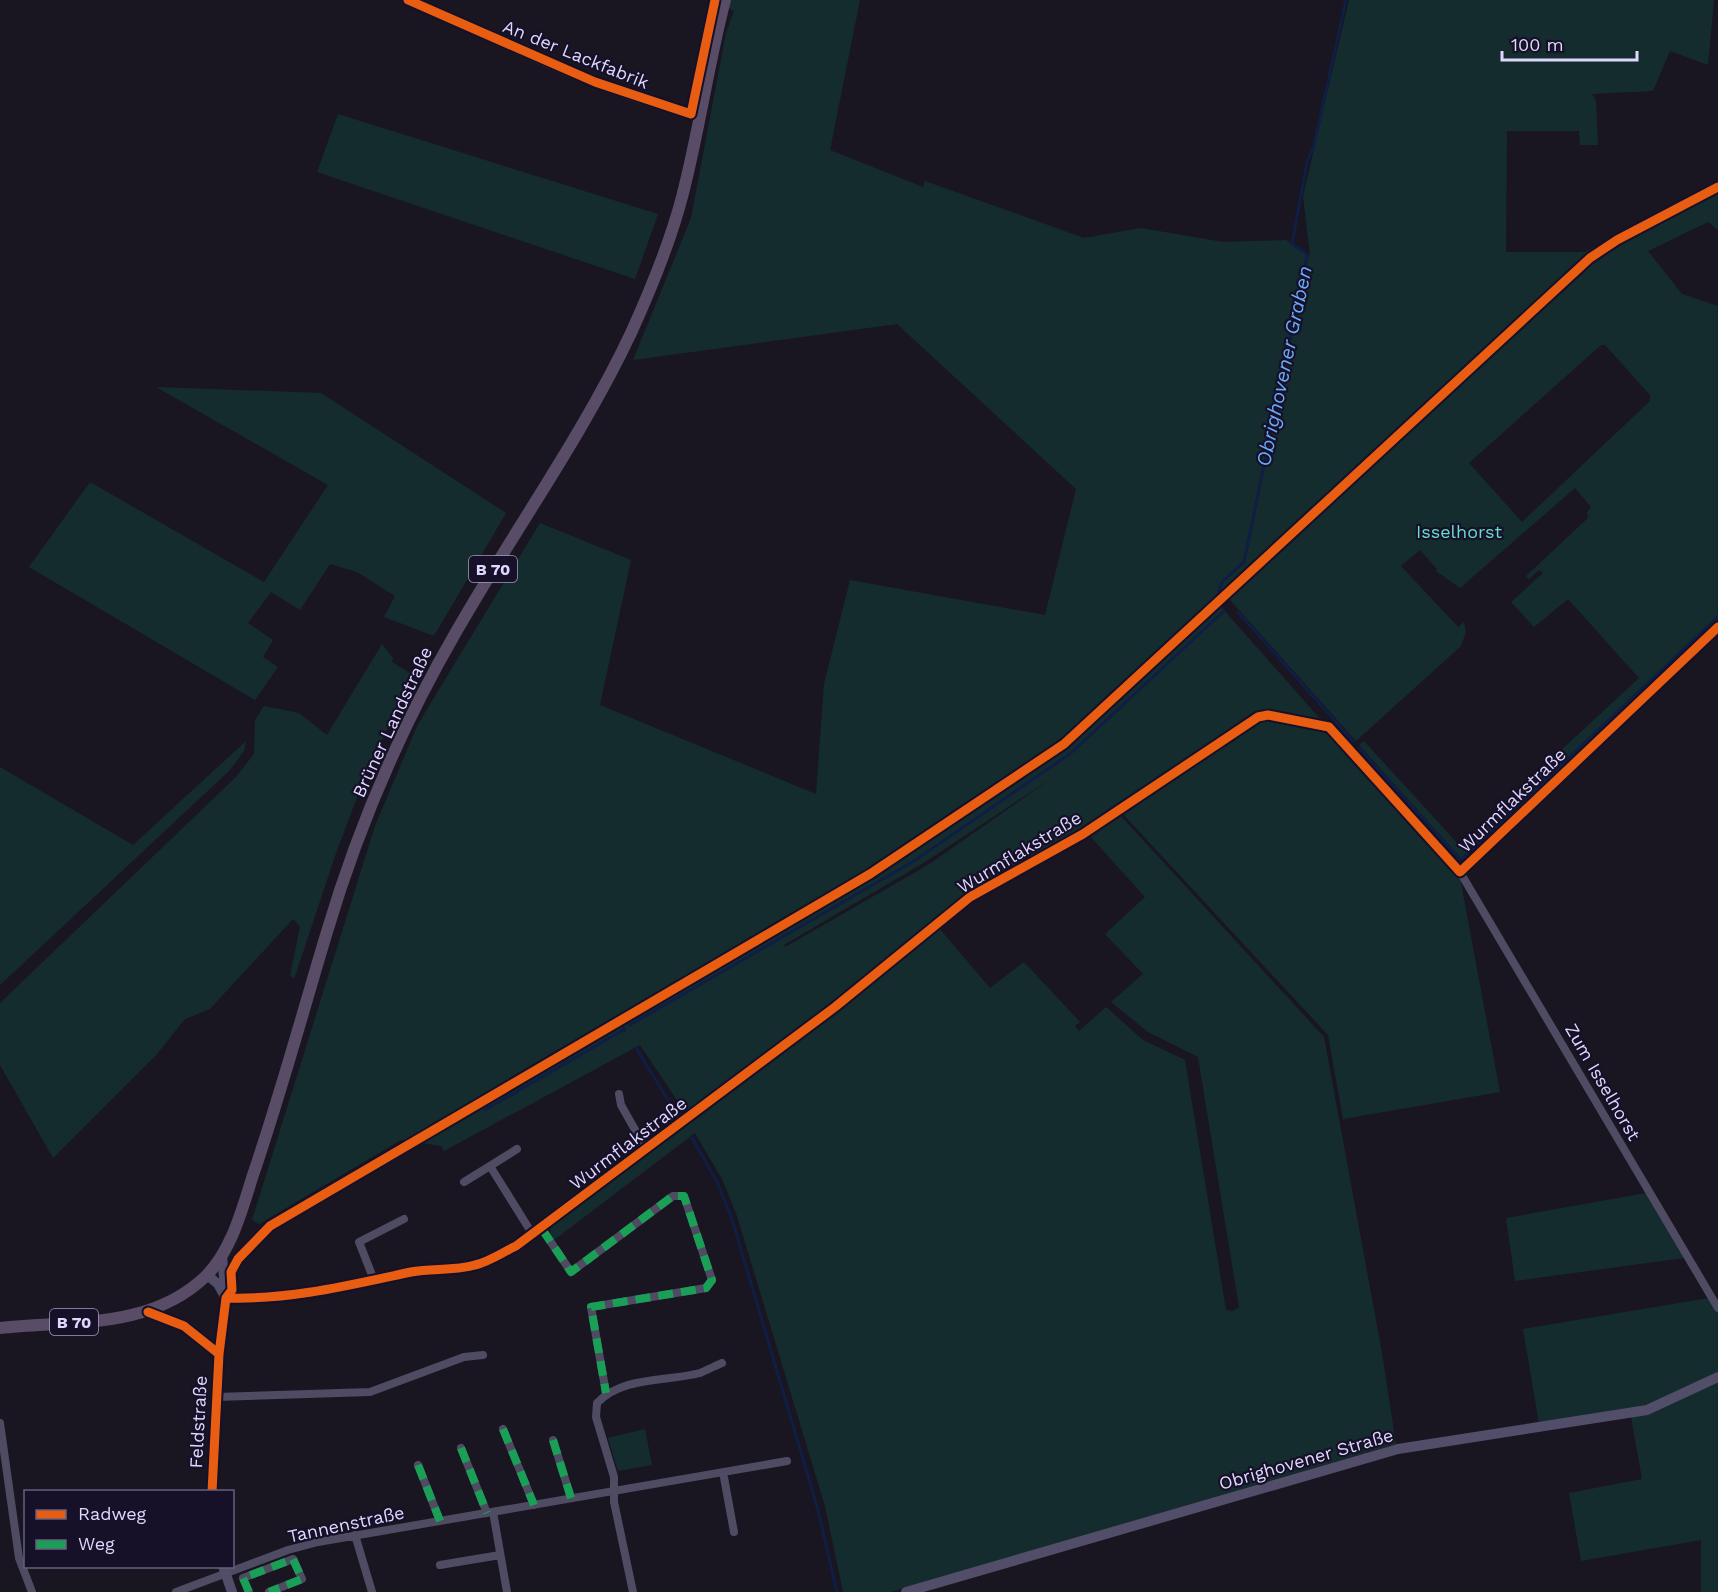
<svg xmlns="http://www.w3.org/2000/svg" width="1718" height="1592" viewBox="0 0 1718 1592" font-family="'Work Sans',sans-serif">
<style>
.green{fill:#152c2f;fill-rule:evenodd}
.lines{fill:none;stroke-linecap:round;stroke-linejoin:round}
.stream{stroke:#0f1e45;stroke-width:3}
.street{stroke:#4e4b63;stroke-width:8}
.secondary{stroke:#524e69;stroke-width:10}
.primary{stroke:#584c67;stroke-width:12}
.quiet{stroke:#1a9f57;stroke-width:8;stroke-dasharray:15 8;stroke-linecap:butt}
.cycleway-casing{stroke:#161028;stroke-width:13}
.cycleway{stroke:#e95d12;stroke-width:9}
.labels{text-anchor:middle;dominant-baseline:central;stroke-width:4.5;stroke-linejoin:round;paint-order:stroke}
.shield{fill:#161028;stroke:#a39cbe;stroke-width:1.5}
.shield-label{font-size:16px;font-weight:bold;fill:#dfd8fe}
.street-label{font-size:18px;fill:#dfd8fe;stroke:#161028}
.park-label{font-size:18px;fill:#64ddc9;stroke:#161028}
.water-label{font-size:20px;font-style:italic;fill:#69abfb;stroke:#161028}
</style>
<rect width="100%" height="100%" fill="#191622"/>
<path class="green" d="M711,0H860L830,150L923,187L925,181L1084,238L1141,228L1223,242L1286,240L1308,255H1310L1303,196L1349,0H1714L1708,65L1670,51L1653,91L1592,94L1596,101L1598,145H1580L1579,131H1507L1506,252H1585L1718,181V230L1708,222L1648,251L1682,294L1718,306V615L1461,858L1359,745L1364,741L1459,845L1639,678L1568,599L1534,627L1511,602L1543,573L1539,570L1529,579L1526,576L1588,518L1587,512L1591,507L1575,488L1460,588L1436,571L1437,569L1420,550L1401,566L1458,627L1464,622L1466,632L1461,646L1356,741L1223,592L1218,596L1223,609L1322,721L1262,710L1073,835L954,903L896,951L903,957L939,928L990,988L1024,962L1080,1022L1075,1026L1079,1031L1106,1007L1143,1040L1185,1060L1226,1310L1233,1311L1239,1307L1198,1057L1148,1032L1111,1002L1143,974L1105,934L1145,897L1089,835L1120,815L1324,1037L1382,1353L1396,1444L890,1592H843L825,1506L737,1216L722,1179L695,1133L554,1240L550,1233L551,1226L689,1123L683,1109L640,1045L444,1151L441,1146L401,1140L259,1224L252,1220L375,826L418,724L540,523L631,560L600,705L816,794L824,684L850,580L1045,615L1076,489L897,324L633,360L691,218L726,33L734,11ZM1601,345H1605L1650,395V401L1522,522L1469,463ZM1055,776L928,865L785,947L784,945L925,862Z
M338,114L658,214L635,279L317,172Z
M156,387L321,393L506,513L434,636L384,617L395,596L357,572L330,564L300,610L271,592L248,623L273,640L263,657L278,667L255,700L29,567L90,482L264,582L328,485Z
M382,644L393,658L392,662L413,675L367,771L336,853L294,979L290,976L300,926L293,919L210,1009L185,1019L157,1054L53,1158L0,1065V1003L235,778L254,754L255,720L264,706L299,713L327,735Z
M1264,720L1320,730L1334,738L1460,878L1500,1092L1343,1119L1328,1035L1122,813Z
M246,741L244,751L229,771L0,985V767L133,845Z
M1646,1193L1684,1258L1515,1281L1506,1218Z
M1709,1298L1718,1313V1372L1647,1406L1539,1423L1523,1329Z
M1718,1382V1592H1701V1540L1581,1561L1569,1493L1642,1479L1631,1417Z
M645,1429L652,1465L618,1471L608,1438Z"/>
<g class="lines">
<path class="stream" d="M1219,591L1222,582L1244,562L1305,268L1307,254L1292,244L1307,162L1314,145L1346,0
M1238,612L1353,741
M1359,748L1459,858H1463L1718,617
M621,1024L625,1031
M630,1025L914,861L1071,753L1224,611
M636,1048L676,1113
M485,1110L625,1029
M692,1138L717,1182L732,1219L818,1510L837,1592"/>
<path class="street" d="M408,0C503,42 599,95 701,116
M1460,872L1718,1308
M619,1094L621,1105L647,1151
M517,1149L490,1166L533,1235
M464,1182L490,1166
M542,1229L571,1272L673,1196H684L712,1280L706,1288L591,1307L606,1393
M374,1280L359,1242L404,1219
M226,1298C290,1300 350,1285 411,1272C432,1268 454,1271 475,1265C489,1262 503,1252 516,1246L835,1007L970,897L1083,834L1258,717L1268,715L1329,727L1460,872L1718,627
M216,1397L370,1392L464,1357L483,1355
M0,1423L19,1558L32,1592
M503,1429L534,1505
M553,1440L571,1498
M461,1448L487,1513
M418,1465L440,1521
M723,1472L734,1532
M493,1512L507,1592
M355,1535L372,1592
M440,1565L500,1555
M176,1592L288,1550L318,1542L787,1461
M249,1592L243,1578L293,1559L302,1579L269,1592
M633,1592L614,1502V1477L596,1417L597,1403C623,1376 666,1382 700,1373C707,1370 715,1366 722,1363"/>
<path class="secondary" d="M207,1275L218,1284L226,1298
M148,1312L184,1326L219,1354
M212,1492L219,1354L226,1298L222,1256
M223,1566L232,1592
M906,1592L1398,1449L1647,1410L1718,1377"/>
<path class="primary" d="M0,1328C72,1320 150,1330 206,1276C232,1250 242,1209 253,1175C280,1096 302,1015 326,935C357,830 401,727 456,632C513,532 582,437 631,333C651,289 670,243 682,197C699,132 708,65 725,0"/>
<path class="quiet" d="M542,1229L571,1272L673,1196H684L712,1280L706,1288L591,1307L606,1393
M503,1429L534,1505
M553,1440L571,1498
M461,1448L487,1513
M418,1465L440,1521
M249,1592L243,1578L293,1559L302,1579L269,1592"/>
<g class="cycleway-casing">
<path id="cycleway" d="M408,0L595,82L691,114L715,0
M226,1298C290,1300 350,1285 411,1272C432,1268 454,1271 475,1265C489,1262 503,1252 516,1246L835,1007L970,897L1083,834L1258,717L1268,715L1329,727L1460,872L1718,627
M148,1312L184,1326L219,1354
M212,1492L219,1354L226,1298L232,1290L231,1272L238,1259L270,1226L870,874L1064,744L1590,258L1617,240L1718,187"/>
</g>
<use href="#cycleway" class="cycleway"/>
</g>
<g class="labels">
<g class="shield">
<rect x="469" y="556" width="48" height="26" rx="4.5"/>
<rect x="50" y="1309" width="48" height="26" rx="4.5"/>
</g>
<g class="shield-label">
<text x="493" y="569">B 70</text>
<text x="74" y="1322">B 70</text>
</g>
<g class="street-label">
<text transform="translate(576 54) rotate(22)">An der Lackfabrik</text>
<text transform="translate(392 722) rotate(-65)">Brüner Landstraße</text>
<text transform="translate(1512 800) rotate(-44)">Wurmflakstraße</text>
<text transform="translate(1019 852) rotate(-31)">Wurmflakstraße</text>
<text transform="translate(1603 1082) rotate(60)">Zum Isselhorst</text>
<text transform="translate(628 1143) rotate(-37)">Wurmflakstraße</text>
<text transform="translate(198 1422) rotate(-87)">Feldstraße</text>
<text transform="translate(1306 1459) rotate(-16)">Obrighovener Straße</text>
<text transform="translate(346 1524) rotate(-12)">Tannenstraße</text>
</g>
<g class="park-label">
<text x="1459" y="531">Isselhorst</text>
</g>
<g class="water-label">
<text transform="translate(1284 366) rotate(-78)">Obrighovener Graben</text>
</g>
</g>
<rect x="24" y="1490" width="210" height="78" fill="#161028" stroke="#66607e" stroke-width="1.5"/>
<rect x="36" y="1510" width="30" height="9" fill="#e95d12" stroke="#66607e" stroke-width="1.5"/>
<text x="78" y="1520" font-size="18" fill="#dfd8fe">Radweg</text>
<rect x="36" y="1540" width="30" height="9" fill="#1a9f57" stroke="#66607e" stroke-width="1.5"/>
<text x="78" y="1550" font-size="18" fill="#dfd8fe">Weg</text>
<path d="M1502 51v9h135v-9" fill="none" stroke="#dfd8fe" stroke-width="3"/>
<text x="1511" y="51" font-size="18" fill="#dfd8fe" stroke="#161028" stroke-width="4.5" paint-order="stroke">100 m</text>
</svg>
